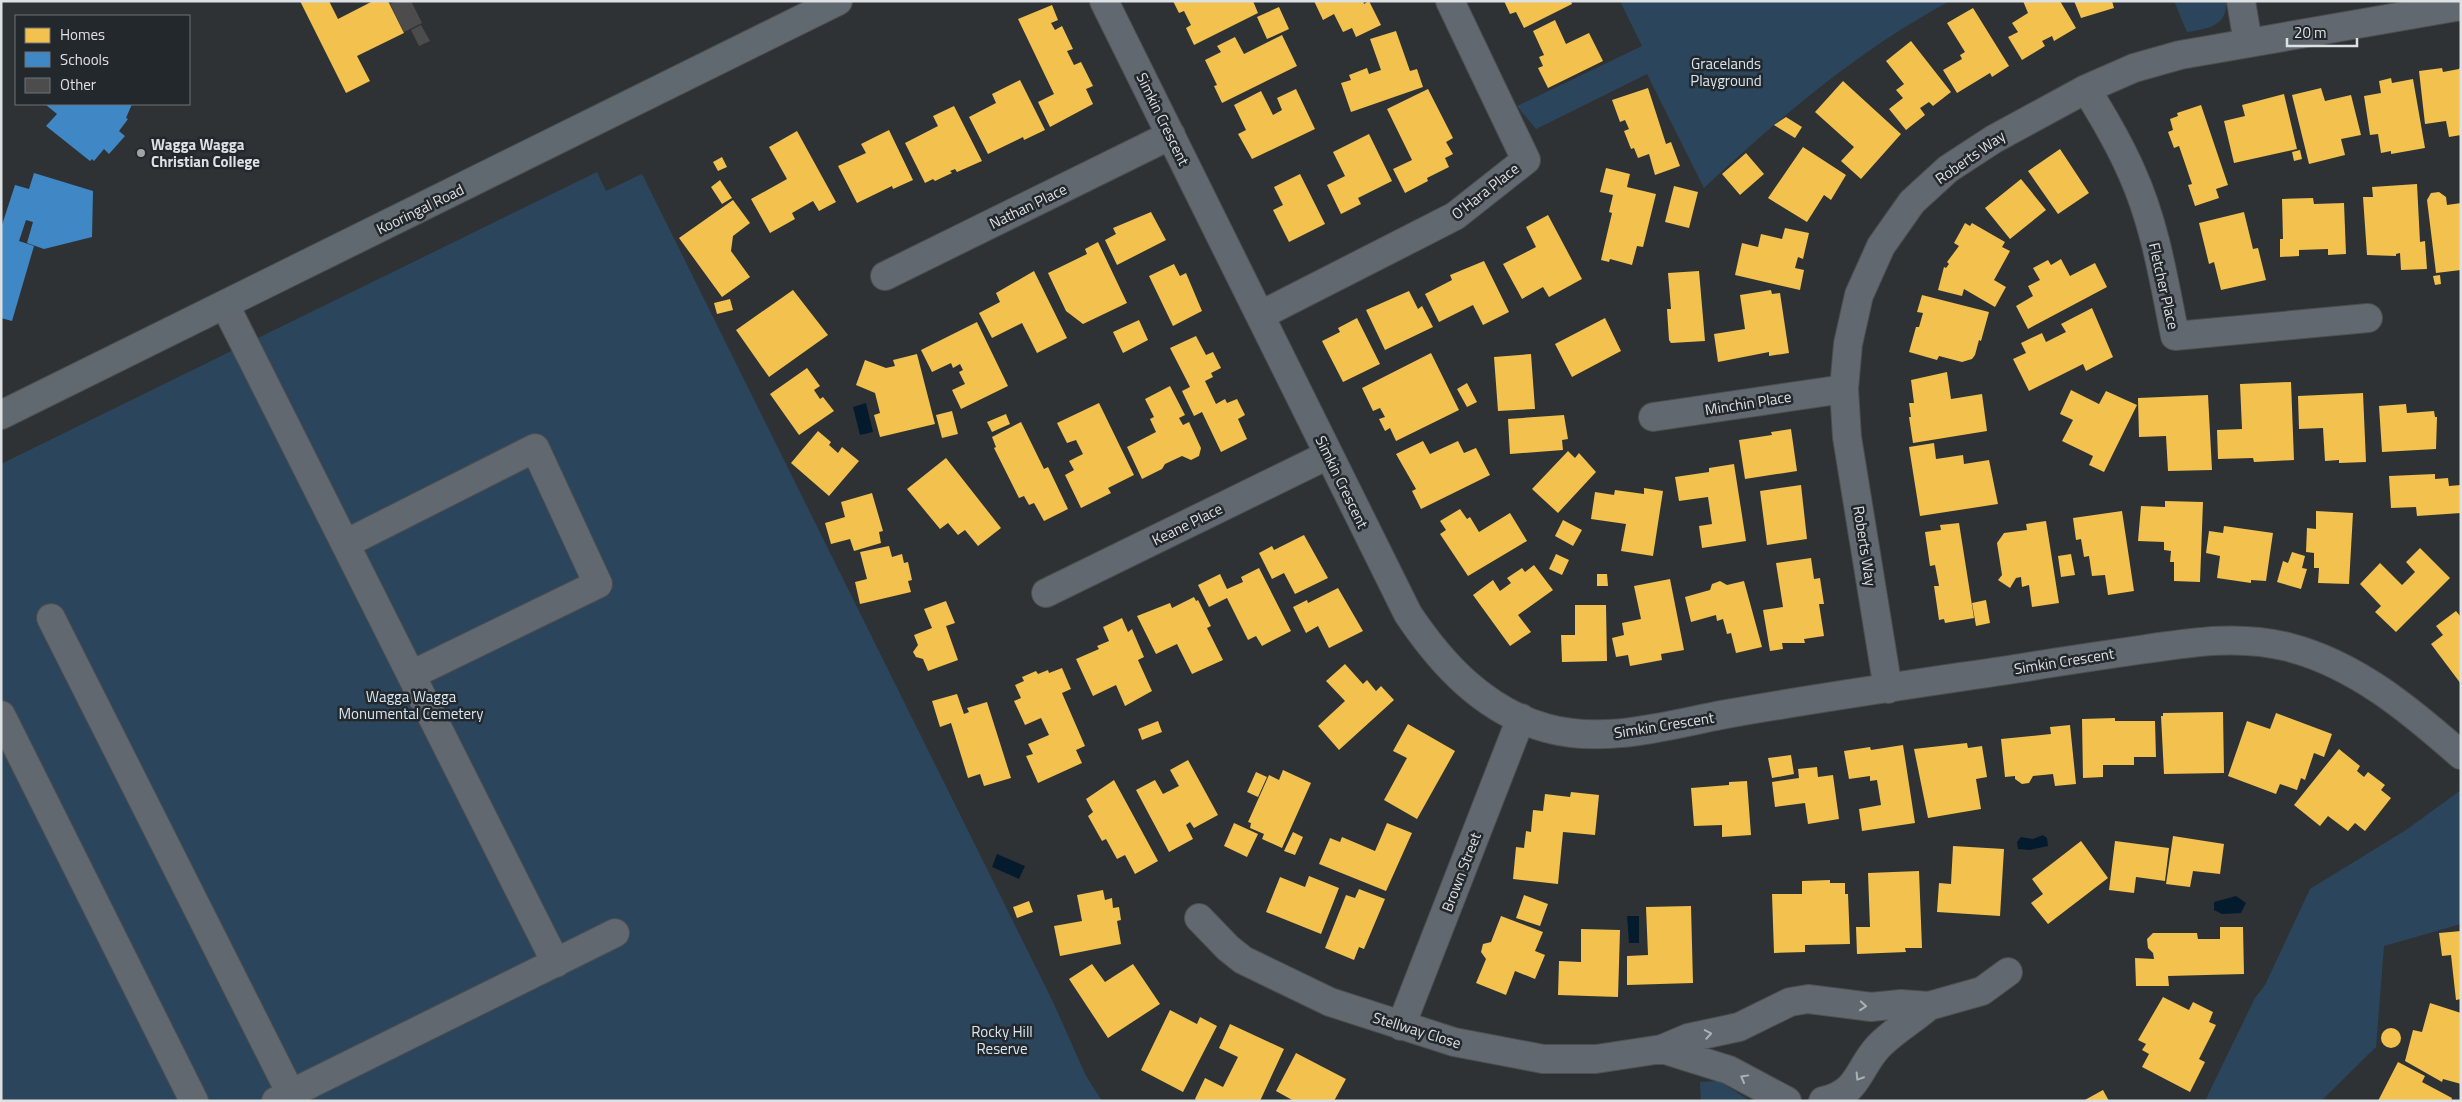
<svg xmlns="http://www.w3.org/2000/svg" width="2462" height="1102" viewBox="0 0 2462 1102" font-family="'Titillium Web',sans-serif">
<style>
.green{fill:#2b465c}
.water{fill:#041b2e}
.homes{fill:#f2c14e}
.schools{fill:#3f88c5}
.building{fill:#4d4c4d}
.lines{fill:none;stroke-linecap:round;stroke-linejoin:round}
.minor-casing{stroke:#4c4e4f;stroke-width:30}
.major-casing{stroke:#4c4e4f;stroke-width:30}
.minor{stroke:#61686f;stroke-width:28}
.major{stroke:#616970;stroke-width:28}
.oneway{stroke:#acb1b5}
.poi-dot{fill:#a1a4a6;stroke:#23282c;stroke-width:2}
.labels{text-anchor:middle;dominant-baseline:central;stroke-width:5;stroke-linejoin:round;paint-order:stroke}
.park-label{font-size:15px;fill:#d6e5f1;stroke:#23282c}
.street-label{font-size:15px;fill:#dee1e4;stroke:#23282c}
.poi-label{font-size:15px;font-weight:bold;fill:#dee1e4;stroke:#23282c;text-anchor:start}
</style>
<rect width="100%" height="100%" fill="#2f3234"/>
<path class="green" d="M1620,1H1950C1858,50 1779,118 1704,188L1647,74L1536,129L1517,106L1642,46Z
M2174,1H2226C2228,26 2207,29 2187,32Z
M597,172L606,191L642,174L1053,1002L1086,1076L1102,1101H1V464Z
M2461,790V924L2384,946L2376,1047L2321,1101H2205L2255,998L2265,985L2310,889L2406,830Z
M1719,1081L1750,1101H1701L1700,1082Z"/>
<path class="water" d="M866,403L873,432L860,435L853,407Z
M2043,835L2047,838L2048,846L2030,850L2018,849L2017,842L2021,837L2033,839Z
M997,854L1025,866L1019,879L992,867Z
M2236,896L2246,903L2241,913L2222,914L2214,910V902Z
M1627,916H1639V943H1629Z"/>
<path class="homes" d="M300,1H329L338,19L373,1H388L404,33L357,56L370,81L346,93Z
M1173,1H1253L1258,13L1194,45L1186,28L1191,25L1184,11L1179,13Z
M1314,1H1363L1364,4L1369,1L1381,25L1356,37L1352,28L1343,32L1334,14L1323,20Z
M1504,1H1571L1572,4L1524,28L1516,12L1510,14Z
M2023,1H2060L2076,28L2054,41L2052,36L2042,41L2045,46L2022,60L2008,37L2018,32L2012,23L2028,13Z
M2074,1H2112L2114,8L2081,18Z
M1052,5L1058,20L1051,23L1055,30L1062,26L1073,49L1067,51L1074,65L1081,62L1093,86L1086,89L1093,104L1050,127L1038,102L1054,94L1018,19Z
M1279,7L1289,29L1267,39L1257,17Z
M1973,8L2009,66L1992,77L1990,73L1957,93L1943,70L1962,59L1960,55L1965,52L1947,23Z
M1555,20L1566,44L1589,33L1603,61L1548,88L1538,68L1543,66L1539,57L1544,55L1533,31Z
M1396,31L1410,71L1417,69L1423,87L1351,112L1341,83L1351,80L1349,75L1367,68L1369,74L1381,70L1370,39Z
M1282,35L1297,66L1222,103L1214,86L1217,85L1205,60L1221,52L1217,46L1235,37L1244,54Z
M1911,41L1951,92L1933,106L1929,102L1920,108L1925,115L1906,130L1889,109L1903,98L1896,90L1904,84L1886,61Z
M2461,66V135L2449,137L2446,121L2425,124L2419,71L2442,68L2443,72L2459,69Z
M2391,78L2392,83L2413,79L2425,148L2391,154V151L2381,153L2378,134L2370,135L2364,96L2381,93L2379,81Z
M1020,80L1045,130L1024,140L1023,137L988,154L969,117L996,103L992,94Z
M1843,81L1901,134L1861,179L1841,161L1854,147L1815,112Z
M1648,88L1666,144L1671,142L1680,166L1655,175L1649,154L1638,158L1634,148L1631,149L1624,131L1629,129L1625,120L1620,122L1612,100Z
M2321,88L2325,101L2351,95L2361,135L2341,139L2345,155L2309,164L2292,95Z
M1296,89L1315,129L1252,159L1238,134L1246,130L1234,105L1261,91L1273,115L1282,110L1277,98Z
M1428,89L1453,138L1446,142L1453,154L1445,158L1449,167L1427,178L1428,181L1405,193L1393,169L1412,160L1387,109Z
M2284,94L2297,149L2234,163L2224,121L2245,116L2242,105Z
M2201,105L2228,185L2216,189L2219,198L2195,206L2188,185L2192,184L2179,146L2174,148L2168,132L2173,130L2170,119L2178,116L2177,113Z
M954,106L982,161L957,172L955,169L950,171L952,173L935,181L933,179L925,183L905,143L938,126L933,116Z
M1786,117L1802,127L1795,138L1774,125Z
M889,130L913,180L893,189L892,186L857,203L838,166L866,153L861,144Z
M797,131L836,202L819,211L813,201L792,213L795,219L770,233L751,199L787,179L769,147Z
M1369,134L1392,181L1358,198L1361,204L1341,214L1327,185L1345,176L1333,152Z
M1803,147L1846,175L1831,200L1824,195L1807,222L1768,198Z
M2060,149L2089,193L2058,214L2028,171Z
M2300,150L2302,159L2294,161L2292,152Z
M1746,153L1764,174L1740,195L1722,174Z
M722,157L727,167L718,171L713,162Z
M1606,168L1630,174L1627,187L1656,194L1643,247L1637,246L1632,265L1610,259L1609,262L1601,260L1612,213L1609,212L1613,195L1600,192Z
M1300,174L1325,224L1289,242L1273,210L1283,205L1274,187Z
M2021,179L2046,210L2010,239L1985,208Z
M720,180L732,198L722,204L711,187Z
M2417,184L2420,242L2425,241L2427,269L2401,270L2400,253L2396,254V256L2367,255L2363,197H2373L2372,187Z
M1674,186L1698,192L1689,228L1665,222Z
M2439,192L2446,197L2447,205L2461,203V270L2436,273L2427,200L2431,193Z
M2313,198L2314,204L2344,203L2346,254L2328,255V249L2299,250V256L2280,257V239H2283L2282,199Z
M733,200L750,223L733,236L731,251L750,277L722,297L679,238Z
M1151,212L1166,240L1117,265L1105,240L1116,234L1113,228Z
M2244,212L2253,249L2258,248L2266,280L2221,290L2214,262L2209,264L2199,223Z
M1548,215L1582,279L1549,297L1543,287L1522,299L1503,264L1536,247L1526,227Z
M1965,223L1970,226L1972,223L2005,242L2002,247L2010,251L1994,280L2006,287L1995,307L1964,289L1962,296L1938,290L1944,267L1946,268L1949,264L1947,262L1959,246L1954,243Z
M1785,228L1809,233L1803,259L1798,257L1795,268L1804,270L1800,290L1735,275L1742,243L1758,247L1761,234L1782,239Z
M1098,242L1127,303L1083,324L1066,311L1048,273L1087,254L1085,249Z
M2061,259L2070,276L2095,263L2107,287L2028,329L2016,306L2033,296L2028,286L2040,280L2033,268L2048,260L2051,265Z
M1484,261L1509,312L1483,325L1473,305L1439,322L1425,294L1452,280L1450,275Z
M1174,264L1180,276L1186,273L1202,311L1173,326L1149,276Z
M1034,271L1067,338L1037,353L1022,323L992,338L979,313L1000,302L996,293Z
M1699,271L1705,341L1671,343L1669,340L1667,309H1671L1668,273Z
M2440,275L2441,284L2435,285L2433,276Z
M793,290L828,335L769,377L736,330Z
M1771,290L1772,294L1780,293L1789,353L1769,356V352L1718,362L1714,334L1745,329L1740,295Z
M1409,291L1418,309L1422,306L1433,327L1385,350L1366,310Z
M1922,295L1989,312L1981,341L1979,340L1975,355L1972,359L1962,362L1939,356L1937,360L1909,352L1916,327H1919L1923,313L1917,312Z
M730,299L733,310L717,314L714,303Z
M2092,308L2113,357L2086,371L2083,364L2029,391L2013,359L2026,353L2021,343L2042,333L2046,342L2066,332L2061,324Z
M1357,318L1380,364L1343,382L1322,341L1340,332L1338,328Z
M1605,318L1621,351L1572,377L1555,344Z
M1139,320L1148,340L1123,353L1113,332Z
M977,322L1008,386L961,409L952,390L965,384L959,372L963,370L960,364L953,368L951,363L932,372L921,350Z
M1196,336L1206,355L1213,352L1221,368L1211,373L1213,377L1205,381L1216,404L1225,399L1227,403L1237,399L1245,415L1238,419L1247,439L1221,452L1202,412L1194,416L1182,391L1190,387L1170,348Z
M1431,353L1459,410L1396,441L1390,428L1385,431L1379,419L1385,417L1380,408L1373,411L1362,388Z
M917,354L935,424L880,437L874,415L880,413L875,393L856,385L865,360L886,368L895,366L893,360Z
M1531,354L1535,409L1498,411L1494,357Z
M807,368L820,386L814,390L820,399L823,397L834,411L799,435L770,394Z
M1947,372L1951,399L1982,394L1987,431L1913,443L1909,417H1911L1909,403H1914L1911,380Z
M2291,382L2294,460L2254,462L2253,458L2218,459L2217,430L2242,429L2240,384Z
M1467,383L1477,402L1467,407L1457,389Z
M1170,386L1185,415L1179,418L1183,425L1189,422L1201,448L1199,456L1191,460L1182,456L1165,464L1162,469L1142,479L1127,447L1156,432L1150,419L1154,417L1145,399Z
M2071,390L2099,404L2106,391L2137,405L2104,472L2089,465L2093,456L2062,441L2073,420L2060,414Z
M2363,393L2366,462L2339,463V460L2325,461L2323,428L2299,429L2298,396Z
M2208,395L2212,470L2168,471L2166,436L2139,437L2138,398Z
M1099,403L1134,475L1108,488L1111,493L1081,508L1065,475L1074,470L1069,461L1083,454L1076,440L1067,443L1057,423Z
M2406,404L2407,413L2434,411L2435,417H2437L2436,449L2382,452L2379,406Z
M952,411L958,434L942,438L936,415Z
M1006,414L1010,424L992,432L987,422Z
M1564,415L1568,439L1562,440L1563,450L1510,454L1508,419Z
M1021,422L1044,469L1048,467L1068,509L1044,521L1034,503L1029,505L1024,496L1019,498L994,448L996,447L992,437Z
M1791,429L1797,471L1745,479L1739,440L1772,435L1771,432Z
M818,431L831,442L829,445L838,453L842,447L859,461L829,496L791,463Z
M1423,441L1430,454L1458,441L1464,453L1476,448L1490,475L1421,509L1412,491L1416,489L1396,454Z
M1934,443L1936,459L1963,455L1964,464L1989,460L1998,504L1920,516L1909,447Z
M1568,451L1575,458L1579,453L1596,472L1558,513L1532,489Z
M946,458L1001,528L978,546L965,530L958,535L948,523L940,529L907,489Z
M1734,464L1746,541L1702,548L1699,526L1712,524L1708,497L1679,501L1675,477L1709,472V468Z
M2435,474V479L2448,478L2449,486L2461,485V513L2417,516L2416,507L2391,508L2389,476Z
M1801,485L1807,539L1767,545L1760,491Z
M1644,488L1663,491L1653,556L1621,551L1626,524L1591,519L1595,492L1614,495L1615,490L1644,494Z
M872,493L883,531L879,532L881,543L854,551L850,539L831,544L825,523L845,517L841,502Z
M2165,501L2203,502L2200,582L2174,581V562H2170L2171,551L2164,550V542L2138,541L2141,506L2165,507Z
M1460,509L1467,519L1470,517L1479,532L1510,513L1527,541L1468,576L1440,534L1446,530L1440,521Z
M2122,511L2134,591L2108,595L2105,575L2092,576L2089,556L2084,557L2081,539L2076,540L2073,518Z
M2316,511L2353,513L2349,584L2318,583L2319,568H2314V553L2306,552L2307,528L2316,529Z
M1563,520L1582,530L1573,546L1555,536Z
M2046,521L2059,603L2032,607L2029,585L2022,587L2021,577L2016,578L2010,588L1998,580L2002,575L1997,543L2004,533L2027,530L2026,524Z
M1959,523L1974,618L1945,623L1944,619L1939,620L1934,586H1939L1935,565L1930,566L1925,532L1941,530L1940,525Z
M2224,526L2273,533L2266,581L2251,580V583L2217,578L2220,556L2206,553L2209,531L2223,533Z
M1304,535L1328,578L1295,594L1284,573L1272,579L1259,553L1272,546L1274,550Z
M889,546L892,557L902,554L904,563L908,562L912,580L908,581L911,592L860,604L855,582L867,579L860,552Z
M2420,548L2450,578L2396,632L2375,612L2381,606L2360,584L2380,563L2402,585L2415,572L2406,562Z
M2292,552L2305,556L2302,568L2307,569L2301,589L2277,582L2283,561L2288,563Z
M1556,554L1569,560L1562,575L1549,569Z
M2071,554L2075,575L2061,577L2058,556Z
M1811,558L1814,579L1820,578L1824,604H1819L1824,636L1804,639L1805,643H1782L1783,649L1770,651L1763,610L1783,607L1776,563Z
M1534,565L1553,590L1518,615L1531,632L1510,646L1473,595L1493,580L1500,591L1511,583L1507,578L1522,568L1525,572Z
M1259,568L1291,631L1262,646L1256,636L1248,640L1227,598L1209,607L1198,585L1220,574L1227,589L1243,582L1241,577Z
M1597,574H1607L1608,586H1597Z
M1670,579L1684,650L1661,654L1662,660L1630,666L1628,655L1616,657L1612,638L1624,635L1622,623L1641,619L1634,586Z
M1720,581L1727,585L1744,581L1762,647L1736,653L1731,633L1727,634L1723,619L1717,621L1716,615L1691,622L1685,597L1710,590L1712,584Z
M1338,588L1363,631L1329,648L1318,626L1306,633L1293,607L1307,600L1308,603Z
M1194,597L1196,601L1198,600L1211,626L1207,628L1223,660L1192,674L1177,644L1156,654L1137,616L1170,603L1172,608Z
M1986,600L1990,623L1976,626L1972,603Z
M946,601L955,623L946,626L958,660L928,671L923,659L916,657L913,652L918,645L914,635L932,628L924,609Z
M1575,605H1606L1607,661L1562,662L1561,635H1575Z
M2456,611L2461,617V684L2431,644L2443,635L2436,626Z
M1122,618L1128,632L1132,629L1144,657L1138,660L1152,691L1125,706L1116,685L1093,696L1076,659L1099,649L1097,646L1109,641L1103,627Z
M1345,664L1363,684L1367,680L1376,691L1381,686L1394,700L1339,750L1318,726L1345,701L1326,681Z
M1062,668L1071,689L1062,693L1085,746L1076,750L1082,763L1038,783L1026,756L1033,754L1028,744L1049,735L1041,718L1025,725L1014,701L1021,698L1015,685L1024,681L1022,677L1036,671L1038,674L1048,670L1049,673Z
M957,694L964,714L969,712L967,708L987,702L1011,778L984,786L980,774L968,778L951,723L940,727L932,701Z
M2223,712L2224,773L2164,774L2161,716H2163V713Z
M2276,713L2332,734L2324,757L2314,753L2305,780L2301,778L2297,790L2280,784L2276,794L2228,776L2247,721L2270,729Z
M2115,718V721H2155L2156,757H2134V765H2103V777L2083,778L2082,719Z
M1158,721L1162,732L1142,740L1138,729Z
M1408,724L1455,751L1417,819L1384,800L1407,758L1393,751Z
M2070,725L2076,784L2055,786L2053,774L2033,776L2029,783L2022,784L2015,779V776L2005,777L2001,739L2051,734L2050,727Z
M1967,743L1968,748L1982,746L1987,777L1976,779L1981,809L1928,818L1914,749Z
M1903,745L1915,823L1862,831L1859,809L1881,805L1877,780L1870,781V776L1849,779L1844,751L1870,747L1871,750Z
M2339,749L2360,766L2357,771L2364,777L2368,772L2385,785L2381,790L2391,798L2365,831L2355,823L2348,831L2328,816L2320,826L2294,805Z
M1791,755L1794,774L1772,778L1768,758Z
M1188,760L1218,815L1194,828L1190,822L1186,825L1193,839L1169,852L1136,790L1155,780L1163,794L1179,786L1170,770Z
M1817,767L1818,777L1833,775L1839,819L1808,824L1805,803L1775,807L1772,782L1799,778L1798,769Z
M1283,770L1311,783L1282,848L1262,839L1264,834L1250,828L1251,823L1248,822L1269,775L1279,780Z
M1256,772L1267,777L1258,797L1247,792Z
M1114,780L1158,861L1135,874L1125,855L1117,859L1106,839L1102,841L1088,816L1093,812L1086,799Z
M1747,781L1751,835L1722,837V825L1694,826L1691,788L1729,785V782Z
M1571,792L1599,795L1595,835L1563,832L1558,884L1513,879L1516,847L1524,848L1526,831L1531,832L1533,810L1543,811L1545,794L1570,797Z
M1234,823L1258,834L1247,857L1224,846Z
M1387,823L1412,833L1386,891L1319,864L1330,838L1340,842L1342,837L1375,851Z
M1293,832L1303,837L1295,855L1284,851Z
M2173,836L2224,844L2220,874L2193,871L2190,887L2166,884Z
M2081,841L2108,878L2048,924L2031,903L2043,894L2032,879Z
M2115,841L2169,848L2165,881L2136,877L2134,893L2109,890Z
M1953,846L2004,849L2000,916L1937,912L1939,883L1951,884Z
M1919,871L1922,948H1905L1906,952L1857,954L1856,927H1870L1868,873Z
M1309,876L1339,888L1321,934L1266,912L1280,877L1305,887Z
M1830,880V883H1845V894H1848L1850,944L1805,945V952L1774,953L1772,894H1802V881Z
M1359,889L1385,899L1364,949L1359,947L1354,960L1325,948L1346,895L1355,898Z
M1103,890L1105,900L1112,898L1113,908L1119,907L1121,920L1117,921L1121,944L1060,956L1054,926L1082,921L1077,895Z
M1524,895L1548,904L1540,926L1516,918Z
M1029,901L1033,912L1017,918L1013,907Z
M1691,906L1693,983L1627,985V956L1648,955L1646,907Z
M1501,916L1543,932L1535,951L1545,955L1535,979L1515,971L1506,995L1476,983L1486,959L1481,952L1483,944L1491,942Z
M2220,927H2243L2244,974L2168,976L2169,986H2136L2135,958L2154,959L2153,953L2148,948L2147,939L2153,933H2197L2198,939H2220Z
M1581,929L1620,930L1618,997L1558,995L1559,961L1581,962Z
M2461,931V999L2456,1000L2451,955L2442,956L2439,933Z
M1092,964L1105,982L1133,964L1160,1004L1108,1038L1069,979Z
M2163,997L2189,1010L2193,1002L2213,1012L2209,1022L2216,1025L2199,1059L2205,1062L2190,1092L2142,1067L2149,1054L2142,1050L2146,1044L2138,1040Z
M2430,1003L2461,1013V1084L2443,1079L2442,1082L2405,1061L2413,1030L2422,1032Z
M1170,1010L1197,1024L1200,1017L1217,1026L1183,1092L1141,1070Z
M1230,1024L1284,1049L1260,1101H1197L1195,1099L1205,1078L1223,1087L1238,1057L1219,1048Z
M2381 1038a10 10 0 1 1 20 0a10 10 0 1 1-20 0Z
M1296,1053L1346,1079L1334,1101H1294L1276,1091Z
M2398,1062L2425,1076L2422,1082L2452,1098L2451,1101H2378Z
M2103,1090L2109,1101H2083Z"/>
<path class="schools" d="M47,104H132L126,118L128,119L119,131L125,136L109,154L104,149L94,161L92,159L90,161L46,126L57,114L46,105Z
M34,173L93,191L92,237L44,249L27,243L33,222L26,220L19,241L34,246L12,321L1,318V228L15,185L29,189Z"/>
<path class="building" d="M396,1H411L422,23L404,32L390,4Z
M421,25L430,41L419,46L411,30Z"/>
<g class="lines">
<g class="minor-casing">
<path id="minor" d="M1104,1L1408,614C1442,665 1485,711 1546,728C1603,744 1665,726 1721,715C1821,697 1921,683 2021,668C2063,661 2104,655 2146,649C2194,642 2240,635 2288,647C2355,664 2410,710 2461,755
M2241,1L2248,43
M2086,89C2103,116 2119,143 2132,173C2155,224 2164,281 2175,336L2368,318
M885,276L1171,135
M225,305L556,963
M1261,315L1455,216L1526,160L1450,1
M1653,417L1844,389
M345,544L535,448L598,584L411,675
M1046,593L1328,455
M51,618L291,1094
M1888,689L1847,437L1844,389L1848,344L1859,295L1881,246L1912,202L1948,169L1994,139L2086,89L2134,68L2180,55L2461,6
M1,715L194,1101
M1199,918L1228,948L1243,960L1330,1002L1454,1042L1543,1059H1596L1662,1049L1688,1038L1739,1027L1790,1002L1808,999L1871,1007L1901,1004L1929,1006L1982,991L2008,972
M1401,1026L1521,718
M1662,1049L1729,1070L1787,1101
M276,1101L615,933
M1823,1101C1859,1093 1857,1070 1878,1047C1893,1031 1913,1020 1929,1006"/>
</g>
<g class="major-casing">
<path id="major" d="M1,415L838,1"/>
</g>
<use href="#minor" class="minor"/>
<use href="#major" class="major"/>
</g>
<defs><path id="oneway-chevron" d="M-2-3.5L2.5 0L-2 3.5" fill="none" stroke-width="1.6" stroke-linecap="round" stroke-linejoin="round" transform="scale(1.25)"/></defs>
<g class="oneway">
<use href="#oneway-chevron" transform="translate(1863 1006) rotate(5)"/>
<use href="#oneway-chevron" transform="translate(1708 1034) rotate(-10)"/>
<use href="#oneway-chevron" transform="translate(1859 1077) rotate(122)"/>
<use href="#oneway-chevron" transform="translate(1744 1078) rotate(-151)"/>
</g>
<circle class="poi-dot" cx="141" cy="153" r="5"/>
<g class="labels">
<g class="park-label">
<text x="1726" y="63">Gracelands<tspan x="1726" dy="17">Playground</tspan></text>
<text x="411" y="696">Wagga Wagga<tspan x="411" dy="17">Monumental Cemetery</tspan></text>
<text x="1002" y="1031">Rocky Hill<tspan x="1002" dy="17">Reserve</tspan></text>
</g>
<g class="street-label">
<text transform="translate(1163 119) rotate(64)">Simkin Crescent</text>
<text transform="translate(1970 157) rotate(-35)">Roberts Way</text>
<text transform="translate(1485 191) rotate(-38)">O'Hara Place</text>
<text transform="translate(1028 206) rotate(-26)">Nathan Place</text>
<text transform="translate(420 209) rotate(-26)">Kooringal Road</text>
<text transform="translate(2164 286) rotate(77)">Fletcher Place</text>
<text transform="translate(1748 403) rotate(-9)">Minchin Place</text>
<text transform="translate(1342 482) rotate(64)">Simkin Crescent</text>
<text transform="translate(1187 524) rotate(-26)">Keane Place</text>
<text transform="translate(1865 546) rotate(81)">Roberts Way</text>
<text transform="translate(2064 661) rotate(-9)">Simkin Crescent</text>
<text transform="translate(1664 725) rotate(-9)">Simkin Crescent</text>
<text transform="translate(1461 872) rotate(-69)">Brown Street</text>
<text transform="translate(1417 1030) rotate(17)">Stellway Close</text>
</g>
<g class="poi-label">
<text x="151" y="144">Wagga Wagga<tspan x="151" dy="17">Christian College</tspan></text>
</g>
</g>
<rect width="2462" height="1102" fill="none" stroke="#dee1e4" stroke-width="5"/>
<rect x="15" y="15" width="175" height="90" fill="#23282c" stroke="#6e7276"/>
<rect x="25" y="28" width="25" height="15" fill="#f2c14e" stroke="#6e7276"/>
<text x="60" y="40" font-size="15" fill="#dee1e4">Homes</text>
<rect x="25" y="52" width="25" height="15" fill="#3f88c5" stroke="#6e7276"/>
<text x="60" y="65" font-size="15" fill="#dee1e4">Schools</text>
<rect x="25" y="78" width="25" height="15" fill="#4d4c4d" stroke="#6e7276"/>
<text x="60" y="90" font-size="15" fill="#dee1e4">Other</text>
<path d="M2287 38v8h70v-8" fill="none" stroke="#dee1e4" stroke-width="2.5"/>
<text x="2294" y="38" font-size="15" fill="#dee1e4" stroke="#23282c" stroke-width="4" paint-order="stroke">20 m</text>
</svg>
